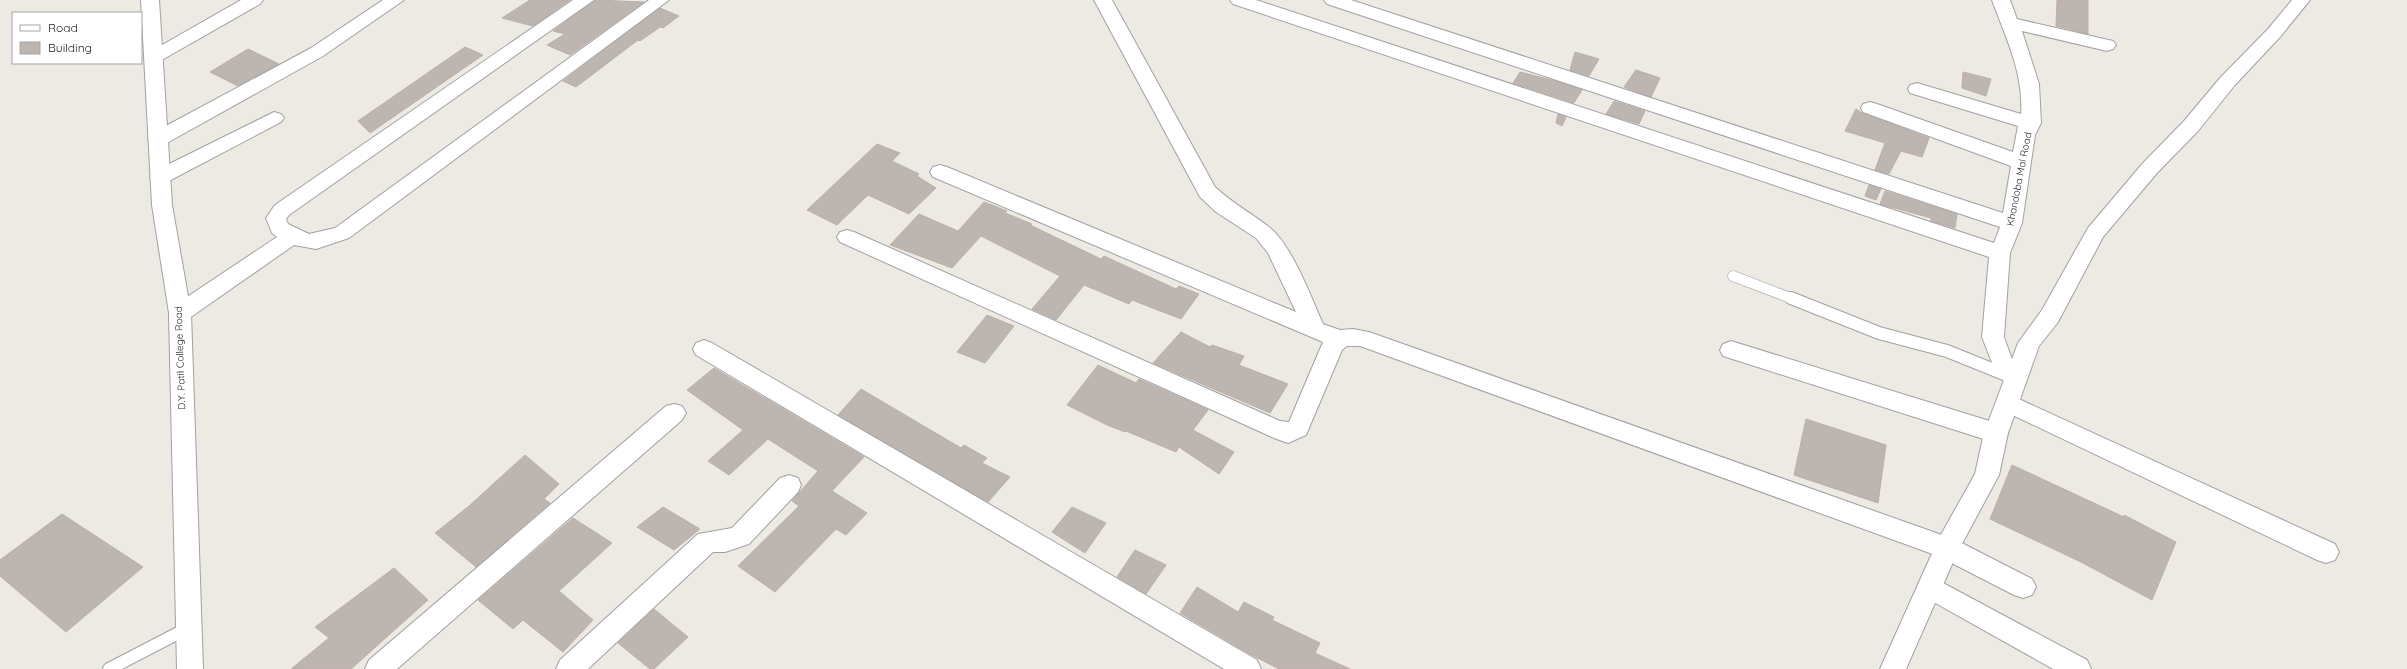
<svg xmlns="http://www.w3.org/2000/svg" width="2407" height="669" viewBox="0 0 2407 669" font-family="Quicksand,sans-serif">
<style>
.building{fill:#bdb5b0;stroke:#bdafa7}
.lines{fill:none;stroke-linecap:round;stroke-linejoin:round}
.service-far1-casing{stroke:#a1a1a1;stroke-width:11}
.service-casing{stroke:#a1a1a1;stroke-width:14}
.minor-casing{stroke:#a1a1a1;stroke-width:2}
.tertiary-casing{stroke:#a1a1a1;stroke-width:2}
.service-far1{stroke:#fff;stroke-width:10}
.service{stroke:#fff;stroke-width:12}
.minor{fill:#fff;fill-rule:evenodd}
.tertiary{fill:#fff;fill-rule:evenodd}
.labels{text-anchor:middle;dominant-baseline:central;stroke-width:4;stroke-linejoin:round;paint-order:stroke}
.street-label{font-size:10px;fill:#1d1d1d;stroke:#fff}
</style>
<rect width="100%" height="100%" fill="#ede9e3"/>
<path class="building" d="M530,0H570L533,26L502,18Z
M595,0L644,2L570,55L547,45L565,34L553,31Z
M2057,0H2088V34L2056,26Z
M660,8L679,16L663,28L660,27L640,41L638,40L576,87L563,81Z
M465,47L483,55L370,133L358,121Z
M248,49L279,64L238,86L210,72Z
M1575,52L1599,59L1589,76L1570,70Z
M1636,70L1660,78L1651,97L1624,87Z
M1520,72L1559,82L1582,90L1574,103L1513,83Z
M1963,72L1991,79L1986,96L1962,88Z
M1614,101L1645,111L1639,124L1606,114Z
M1856,109L1862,113L1929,138L1922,157L1901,151L1889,174L1875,170L1885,143L1845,131Z
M1558,114L1566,117L1562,126L1556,123Z
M877,144L900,153L892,161L919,174L917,176L936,188L909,214L868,195L837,225L807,210Z
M1869,185L1881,189L1876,200L1865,196Z
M1885,191L1957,214L1955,228L1931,221V218L1880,204Z
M984,202L1007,211L1005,213L1032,224L1030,225L1101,259L1104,256L1176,289L1179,286L1199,294L1181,319L1132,300L1129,304L1084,285L1056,320L1032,309L1060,276L981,236L952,268L890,245L919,214L958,231Z
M987,315L1014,326L985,363L957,352Z
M1181,332L1210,347L1212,345L1244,356L1239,365L1288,384L1270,413L1153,363Z
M1098,365L1136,383L1139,379L1208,410L1193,430L1234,452L1219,474L1179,447L1176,452L1126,431L1125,432L1107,425L1067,405Z
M714,368L864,457L832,491L867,513L846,535L836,529L775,592L738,566L799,506L792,501L818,471L768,439L729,475L708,461L743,430L687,390Z
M861,389L961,448L964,445L987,458L982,463L1010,477L988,502L838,415Z
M1806,419L1886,445L1878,503L1794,475Z
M525,455L559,484L544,499L550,503L476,567L435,533L469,506Z
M2012,465L2124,517V515L2176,542L2152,600L2081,562L1990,519Z
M663,507L700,529L674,550L637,527Z
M1072,507L1106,523L1085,553L1052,532Z
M62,514L143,567L66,632L0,576V560Z
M573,518L612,543L559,591L593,620L563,652L523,620L513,629L478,600Z
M1135,550L1166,565L1146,594L1117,577Z
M394,568L428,600L351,669H291L329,638L315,627Z
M1197,587L1238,612L1244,602L1274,617L1272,620L1320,643L1315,653L1350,669H1279L1248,653L1180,613Z
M654,609L688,637L654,669H650L618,643Z"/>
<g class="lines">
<g class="service-far1-casing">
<path id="service-far1" d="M1733,276L1793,299"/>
</g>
<g class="service-casing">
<path id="service" d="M1791,298L1879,333L1947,351L2009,376
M109,669L188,628"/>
</g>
<g class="minor-casing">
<path id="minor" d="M241,0H263L260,4L160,61H148L145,57L148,53Z
M383,0H404L323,56L165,144L158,145L151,144L148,139L151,134L311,48Z
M573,0H594L289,215L286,219L288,224L309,234L335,228L649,0H669L349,238L316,249L294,245L188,319L180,321L172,319L169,313L172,307L277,237L272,233L266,218L275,205Z
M1094,0H1112L1215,187C1232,203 1251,213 1269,227C1292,245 1311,297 1323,324L1340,330L1353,329L1369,332L1956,540L2032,579L2036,587L2032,595L2023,598L2014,595L1938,556L1360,346H1347L1342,350L1306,435L1288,443L1274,438L840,242L837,237L840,232L847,230L854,232L1280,421L1289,422L1323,342L933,177L930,172L933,167L940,165L947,167L1296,312L1268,253L1256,238L1216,212L1200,197Z
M1230,0H1256L1994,243L2000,227L1327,4L1324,0H1351L2003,213L2011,166L1863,112L1861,108L1863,104L1870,102L1877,104L2013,152L2018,126L1910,93L1908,89L1910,85L1917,83L2021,114C2024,73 2005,36 1992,0H2010L2017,19L2113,41L2116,45L2113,49L2107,51L2022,31L2039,84L2041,123L2035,135L2022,223L2010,253L2004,337L2013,362L2027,379L2024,385L2016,388L2008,385L1996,373L1982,337L1989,257L1233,4Z
M274,112L281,114L284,118L281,122L167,182L160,184L153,182L150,177L153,172Z
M704,340L712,343L1257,660L1261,669H1224L696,355L693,349L696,343Z
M1731,341L1996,423L2004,426L2008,433L2004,440L1996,443L1723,356L1720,350L1723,344Z
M2008,394L2335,544L2339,552L2335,560L2326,563L2317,560L2000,409L1997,403L2000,397Z
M674,404L682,406L686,413L682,420L397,669H365L369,660L666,406Z
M789,475L798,478L801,485L798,492L749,544L725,552H713L588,669H556L560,660L698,534L732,528L780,478Z
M1930,576L2087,660L2091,669H2053L1921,595L1917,587L1921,579Z"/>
</g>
<g class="tertiary-casing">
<path id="tertiary" d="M141,0H159L172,205L191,313L203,669H177L169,313L152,205Z
M2292,0H2310L2280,37L2234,86L2198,131L2157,173L2103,237L2058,322L2039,346L2008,433L1999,475L1957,553L1906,669H1880L1938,540L1975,474L1984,433L2018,343L2042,310L2088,228L2143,163L2184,121L2220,78L2268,29Z"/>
</g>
<use href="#service-far1" class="service-far1"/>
<use href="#service" class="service"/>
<use href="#minor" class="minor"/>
<use href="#tertiary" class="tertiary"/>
</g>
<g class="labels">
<g class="street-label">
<text transform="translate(2019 179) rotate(-79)">Khandoba Mal Road</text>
<text transform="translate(180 358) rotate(-92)">D.Y. Patil College Road</text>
</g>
</g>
<rect x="12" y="12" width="130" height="52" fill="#ffffff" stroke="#a5a5a5"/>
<rect x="20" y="25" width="20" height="6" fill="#ffffff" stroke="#a5a5a5"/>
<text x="48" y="32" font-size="12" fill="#1d1d1d">Road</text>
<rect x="20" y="42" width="20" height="12" fill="#bdb5b0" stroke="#a5a5a5"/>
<text x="48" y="52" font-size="12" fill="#1d1d1d">Building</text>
</svg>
